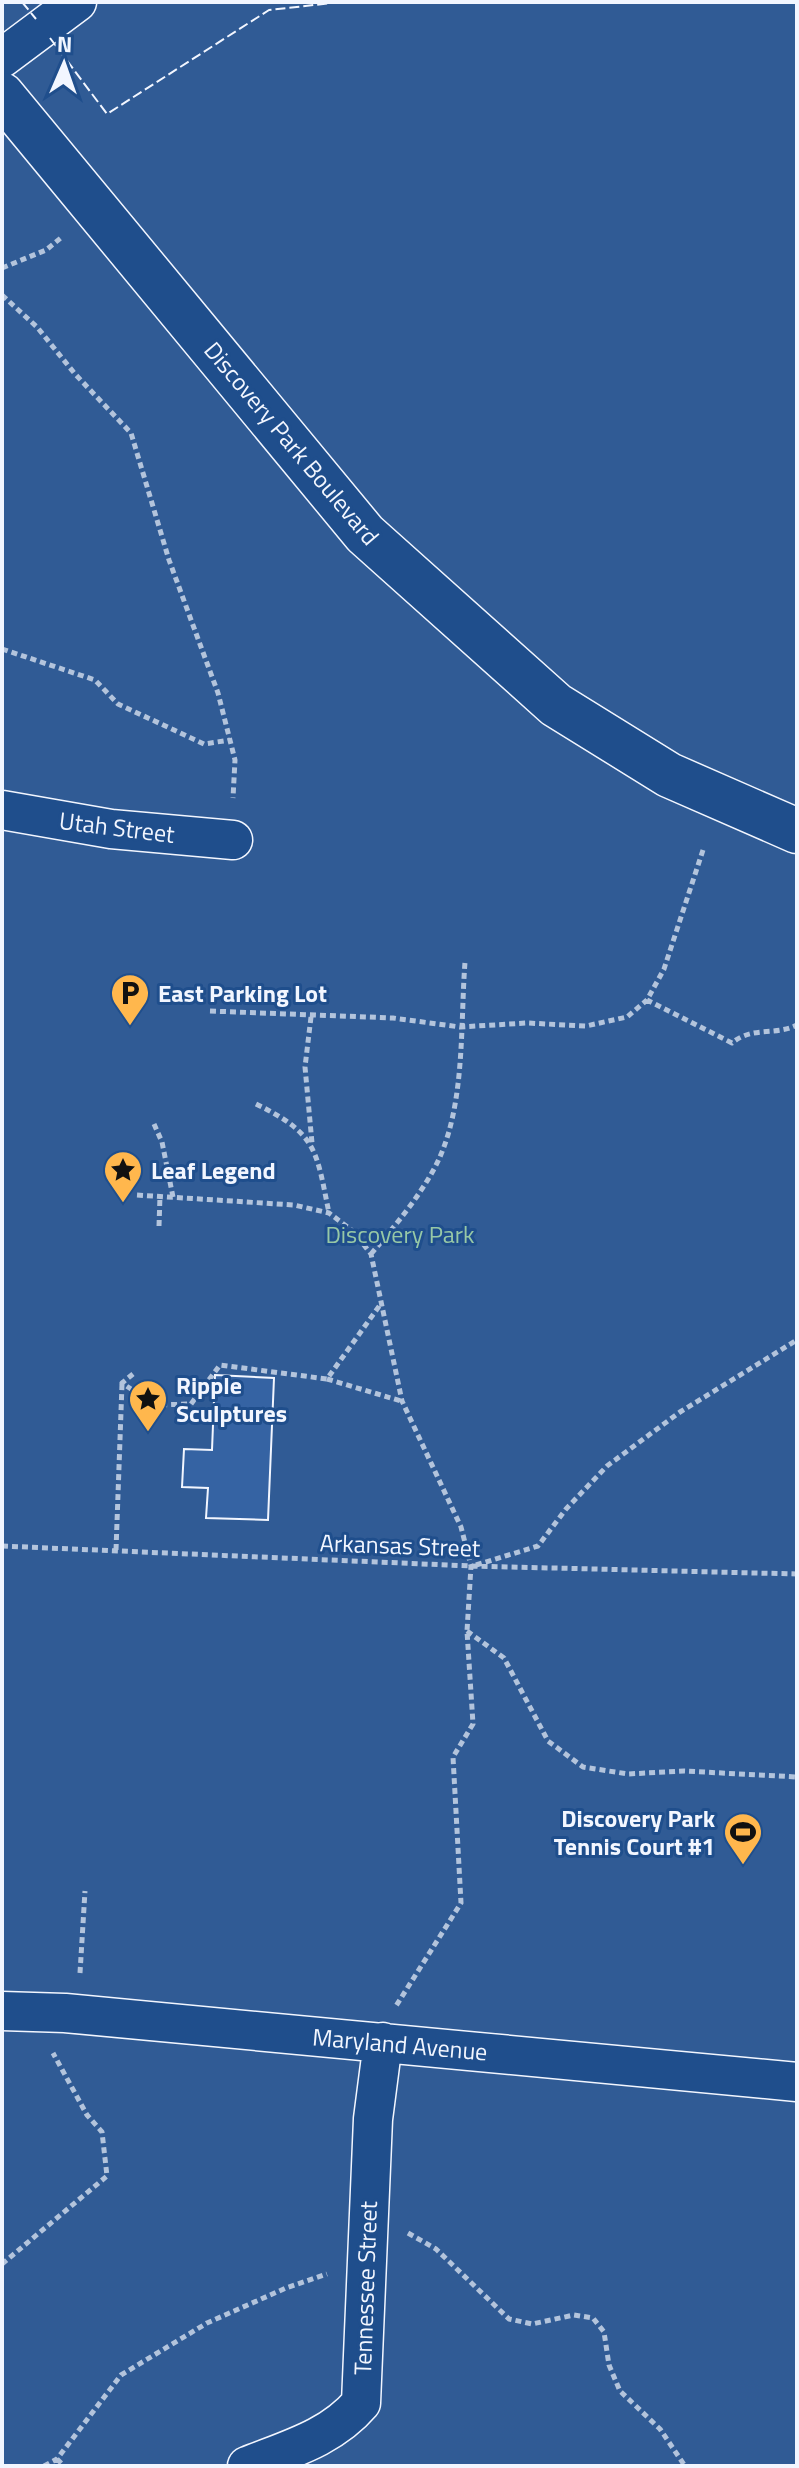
<svg xmlns="http://www.w3.org/2000/svg" width="799" height="2468" viewBox="0 0 799 2468" font-family="'Titillium Web',sans-serif">
<style>
.green{fill:#305b95;stroke:#a8bbd7;stroke-width:2}
.building{fill:#3563a3;stroke:#f2f6ff;stroke-width:2}
.lines{fill:none;stroke-linecap:round;stroke-linejoin:round}
.street-casing{stroke:#f2f6ff;stroke-width:41}
.secondary-casing{stroke:#f2f6ff;stroke-width:47}
.path{stroke:#b3c4dc;stroke-width:5;stroke-dasharray:6 4;stroke-linecap:butt}
.street{stroke:#1f4e8c;stroke-width:38}
.secondary{stroke:#1f4e8c;stroke-width:44}
.fence{stroke:#f2f6ff;stroke-width:2;stroke-dasharray:10 4;stroke-linecap:butt}
.labels{text-anchor:middle;dominant-baseline:central;stroke-width:6;stroke-linejoin:round;paint-order:stroke}
.street-label{font-size:24px;fill:#f2f6ff;stroke:#1f4e8c}
.poi-label{font-size:24px;font-weight:bold;fill:#f2f6ff;stroke:#1f4e8c;text-anchor:start}
.park-label{font-size:24px;fill:#97c8a6;stroke:#1f4e8c}
</style>
<rect width="100%" height="100%" fill="#1f4e8c"/>
<path class="green" d="M2,2H797V2466H2Z"/>
<path class="building" d="M215,1375L274,1378L268,1520L206,1518L208,1488L182,1487L184,1449L212,1450Z"/>
<g class="lines">
<g class="street-casing">
<path id="street" d="M2,58L77,2
M2,810L111,829L233,840
M2,2011L65,2013L797,2082
M247,2466C290,2449 331,2438 361,2403L373,2119L383,2042"/>
</g>
<g class="secondary-casing">
<path id="secondary" d="M2,95L365,534L556,705L669,775L797,831"/>
</g>
<path class="path" d="M2,268L46,250L62,237
M2,295L37,327L75,374L131,433L169,560L218,693L235,760L233,798
M2,649L95,680L118,704L204,744L230,740
M703,850L664,969L647,1000L732,1043C752,1026 775,1036 797,1025
M210,1011L393,1018L460,1027L527,1023L586,1026L627,1017L647,1000
M311,1017L305,1067L312,1143
M256,1104C317,1134 316,1149 329,1213
M154,1124L162,1142L173,1197
M137,1195L294,1205L329,1213L354,1232L371,1254L402,1401L461,1527L471,1566L467,1631L473,1724L453,1757L461,1903L396,2006
M159,1226L160,1196
M371,1254C394,1227 417,1200 434,1169C466,1110 460,1028 465,962
M133,1374L122,1383L155,1405L191,1404L220,1365L327,1379L380,1305
M327,1379L401,1401
M2,1546L471,1566L797,1574
M116,1550L122,1384
M476,1565L538,1546L566,1509L607,1466L680,1412L797,1340
M467,1631L504,1658L548,1741L583,1767L628,1774L684,1771L797,1777
M80,1973L85,1891
M408,2233L436,2249L509,2319L532,2324L574,2315L593,2318L604,2332L609,2365L620,2391L660,2429L685,2466
M2,2264L107,2176L102,2132L87,2115L53,2053
M57,2459L64,2466
M44,2466L57,2459L121,2375L207,2323L286,2288L327,2274"/>
<use href="#street" class="street"/>
<use href="#secondary" class="secondary"/>
<path class="fence" d="M22,2L36,19
M50,38L107,114L269,10L341,2"/>
</g>
<defs>
<g id="parking-pin" transform="scale(2)"><path d="M0 17L-7.5 6A9.5 9.5 0 1 1 7.5 6Z" fill="#ffb74d" stroke="#1f4e8c"/><path d="M-3.5-5.5H1a3.5 3.5 0 0 1 0 7H-1V5.5H-3.5ZM-1-3.4V-.6H.8a1.4 1.4 0 0 0 0-2.8Z" fill="#111"/></g>
<g id="sight-pin" transform="scale(2)"><path d="M0 17L-7.5 6A9.5 9.5 0 1 1 7.5 6Z" fill="#ffb74d" stroke="#1f4e8c"/><path d="M0-6L1.8-2.2L6-1.7L2.9 1.2L3.7 5.4L0 3.3L-3.7 5.4L-2.9 1.2L-6-1.7L-1.8-2.2Z" fill="#111"/></g>
<g id="stadium-pin" transform="scale(2)"><path d="M0 17L-7.5 6A9.5 9.5 0 1 1 7.5 6Z" fill="#ffb74d" stroke="#1f4e8c"/><path d="M0-5a6.5 5 0 1 0 0 10a6.5 5 0 1 0 0-10ZM-3.5-1.8h7v3.6h-7Z" fill="#111"/></g>
</defs>
<g fill-rule="evenodd">
<use href="#parking-pin" x="130" y="993"/>
<use href="#sight-pin" x="123" y="1170"/>
<use href="#sight-pin" x="148" y="1399"/>
<use href="#stadium-pin" x="743" y="1832"/>
</g>
<g class="labels">
<g class="street-label">
<text transform="translate(292 443) rotate(50)">Discovery Park Boulevard</text>
<text transform="translate(117 827) rotate(7)">Utah Street</text>
<text transform="translate(400 1545) rotate(2)">Arkansas Street</text>
<text transform="translate(400 2044) rotate(5)">Maryland Avenue</text>
<text transform="translate(365 2288) rotate(-88)">Tennessee Street</text>
</g>
<g class="poi-label">
<text x="158" y="993">East Parking Lot</text>
<text x="151" y="1170">Leaf Legend</text>
<text x="176" y="1385">Ripple<tspan x="176" dy="28">Sculptures</tspan></text>
<text x="715" y="1818" text-anchor="end">Discovery Park<tspan x="715" dy="28">Tennis Court #1</tspan></text>
</g>
<g class="park-label">
<text x="400" y="1234">Discovery Park</text>
</g>
</g>
<rect width="799" height="2468" fill="none" stroke="#f2f6ff" stroke-width="8"/>
<g transform="translate(64 64) rotate(2)" stroke="#1f4e8c" stroke-width="6" paint-order="stroke">
<path d="M0-6L14 30L0 20L-14 30Z" fill="#f2f6ff"/>
<text y="-12" font-size="22" font-weight="bold" text-anchor="middle" fill="#f2f6ff">N</text>
</g>
</svg>
